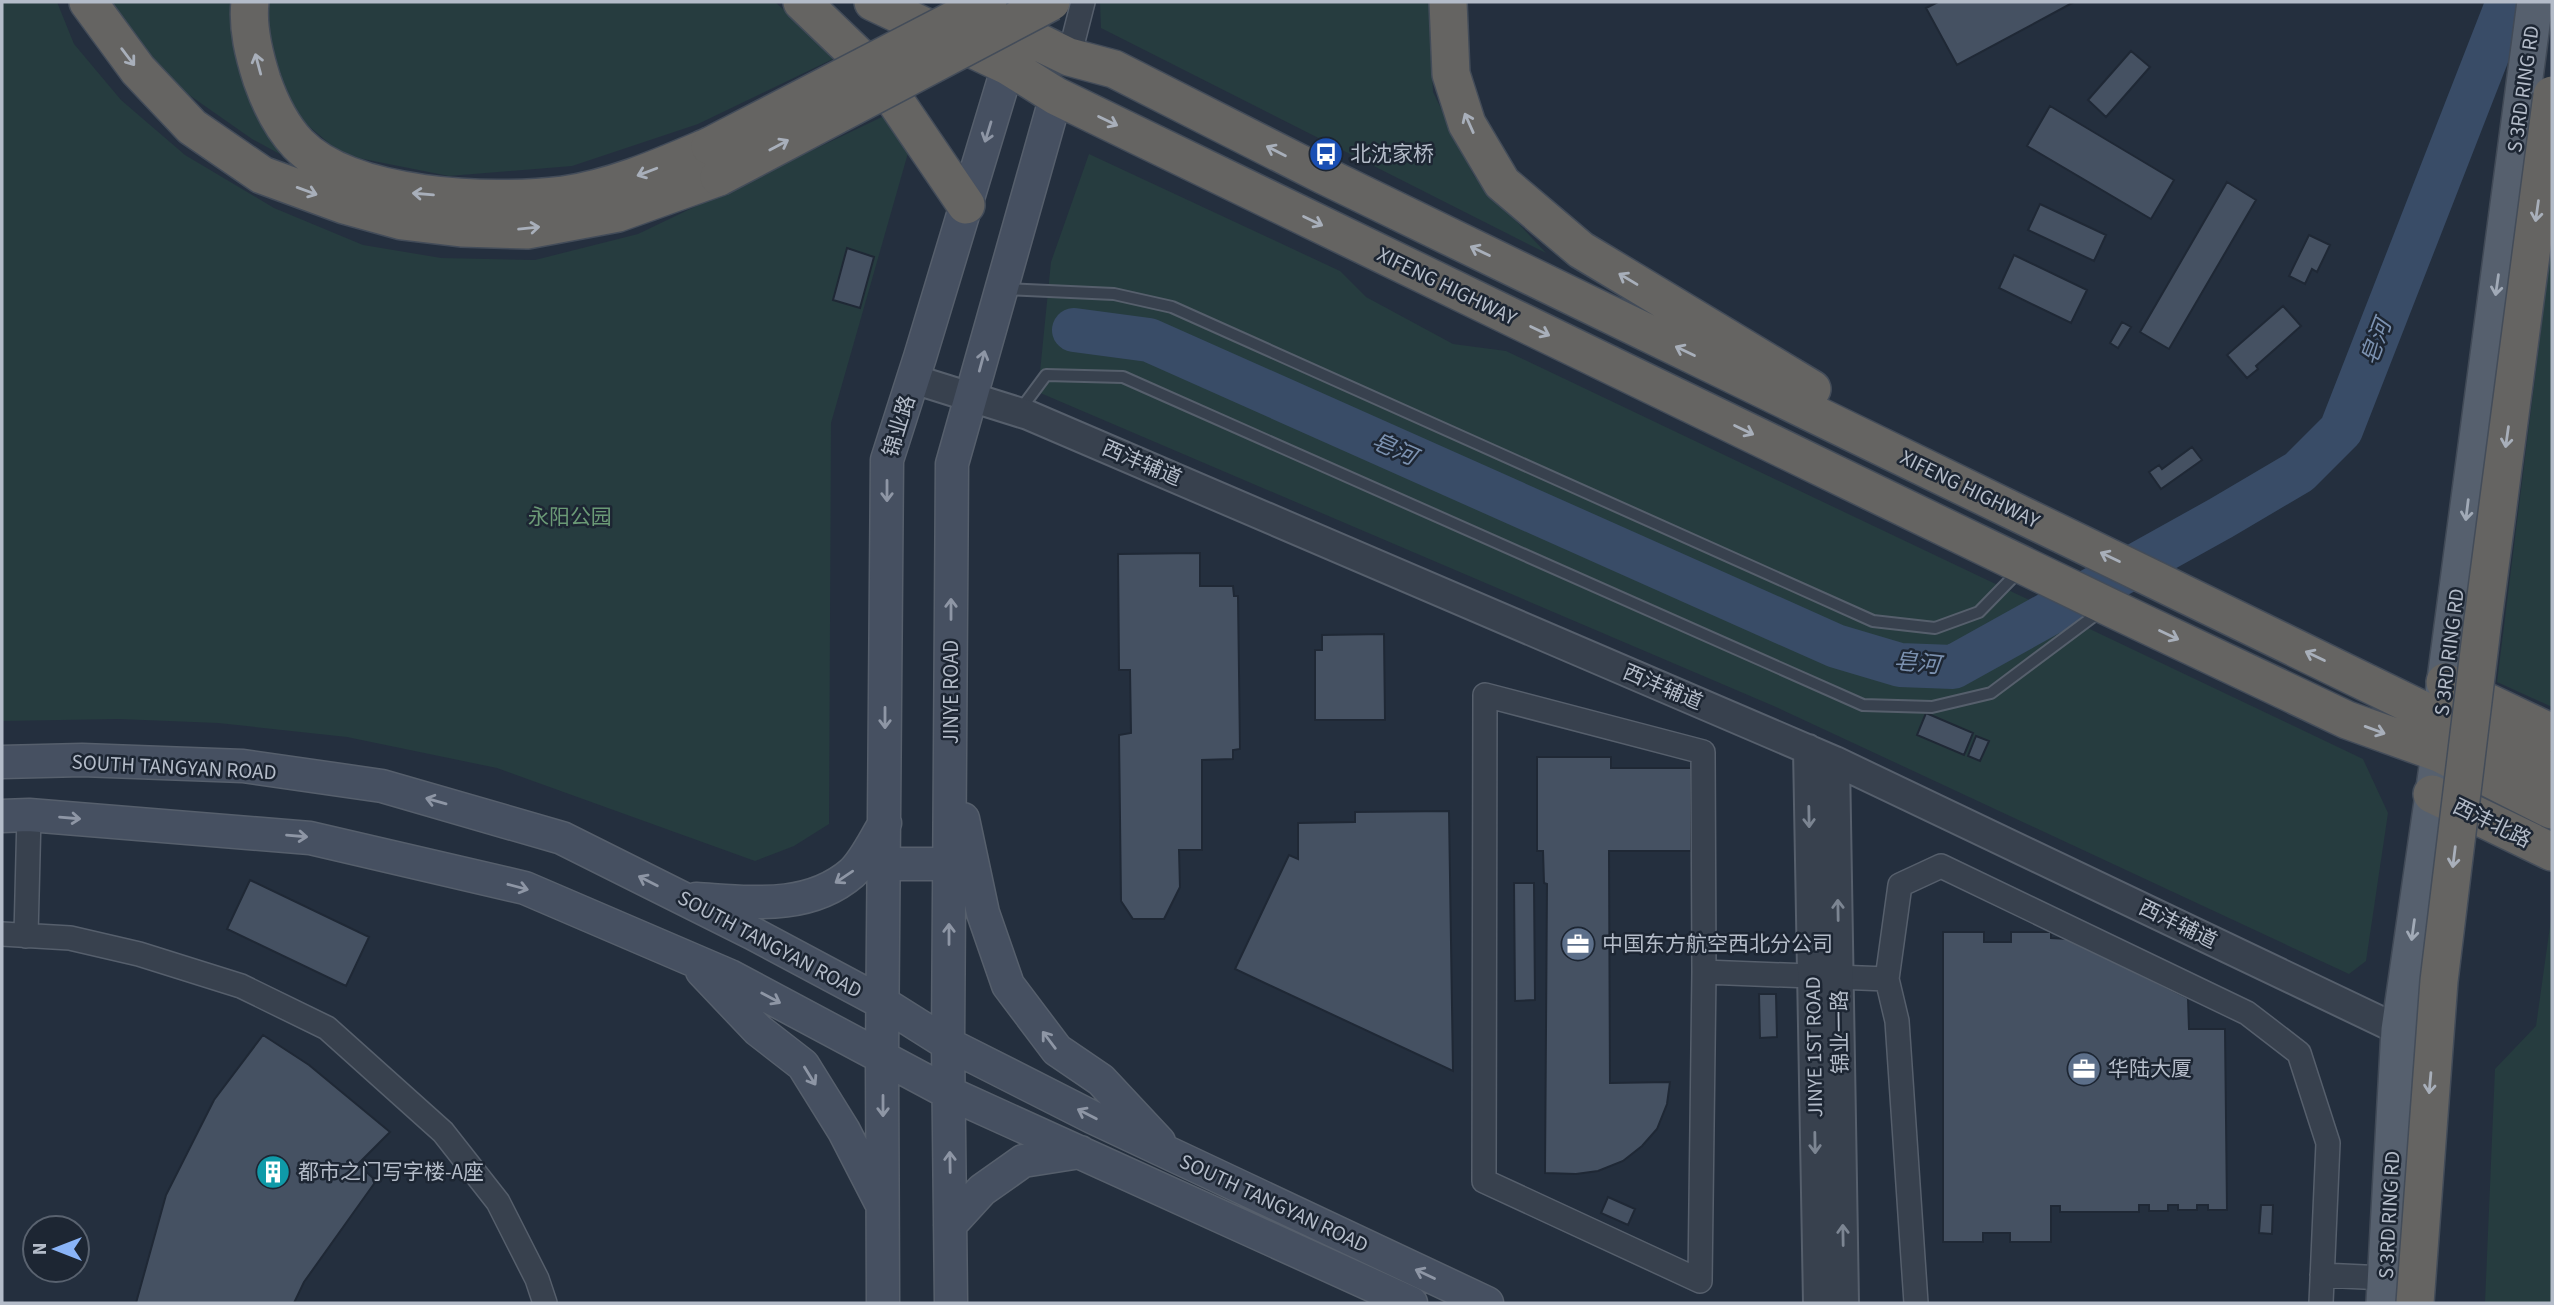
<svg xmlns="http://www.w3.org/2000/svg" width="2554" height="1305" viewBox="0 0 2554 1305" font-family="'Source Sans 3','Noto Sans SC',sans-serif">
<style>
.green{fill:#263c3f}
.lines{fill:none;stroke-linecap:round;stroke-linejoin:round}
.river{stroke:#394c67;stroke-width:44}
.building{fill:#455162;stroke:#1f2835;stroke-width:2}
.service-casing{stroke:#565f6c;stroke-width:14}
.minor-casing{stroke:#565f6c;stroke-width:26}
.tertiary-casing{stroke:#565f6c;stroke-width:32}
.secondary-casing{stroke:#565f6c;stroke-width:35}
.primary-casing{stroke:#414a57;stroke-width:38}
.trunk-casing{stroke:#434c59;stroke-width:40}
.service{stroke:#38414e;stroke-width:10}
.minor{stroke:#38414e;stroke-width:23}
.tertiary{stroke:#38414e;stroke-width:28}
.secondary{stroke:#465061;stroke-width:32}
.primary{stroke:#56606e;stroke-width:35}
.trunk{stroke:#656462;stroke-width:37}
.trunk-bridge-casing{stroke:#434c59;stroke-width:40;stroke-linecap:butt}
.trunk-bridge{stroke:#656462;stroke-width:37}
.oneway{stroke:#a8afba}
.oneway2{stroke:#8e96a5}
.oneway3{stroke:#a1aab7}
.oneway4{stroke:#7c8592}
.labels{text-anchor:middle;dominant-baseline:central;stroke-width:5;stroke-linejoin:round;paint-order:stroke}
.street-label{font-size:21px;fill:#b4bcc9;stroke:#1d2633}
.poi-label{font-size:21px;fill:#b4bcc9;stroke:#1d2633;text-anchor:start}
.park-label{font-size:21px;fill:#6b9a76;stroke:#1d2633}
.water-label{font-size:23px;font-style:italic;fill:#7c92b1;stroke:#1d2633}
</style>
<rect width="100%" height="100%" fill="#242f3e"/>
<path class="green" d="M2,2H57L74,44L121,100L185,155L274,208L363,245L441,258L535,260L638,234L886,115L910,146L831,423L829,824L794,846L755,861L497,768L347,737L218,723L119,719L2,721Z
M101,2H239L300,165L252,139L182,90Z
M266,2H775L837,57L698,124L572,166L449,176L343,155L293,113L271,57Z
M1100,2H1429L1433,92L1474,176L1546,253L1101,28Z
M1089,154L1340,271L1366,297L1453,344L1506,351L2363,759L2388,813L2366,961L2349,974L1776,707L1038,392L1051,262Z
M2552,241V707L2497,682Z
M2552,912V1303H2485L2495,1069L2536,1026Z"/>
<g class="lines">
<path class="river" d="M1074,330L1149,340L1836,646L1900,665L1953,667L2221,518L2299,472L2341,430L2508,2"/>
</g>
<path class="building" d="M1938,2H2074L1957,65L1926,8Z
M2131,51L2150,67L2106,117L2088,100Z
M2050,106L2174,180L2151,219L2027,146Z
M2227,182L2256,200L2169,349L2140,332Z
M2040,204L2106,235L2094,261L2028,230Z
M2309,235L2330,245L2317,272L2312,269L2305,284L2289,276Z
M847,248L874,257L860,308L833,300Z
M2014,255L2087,290L2071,323L1999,288Z
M2283,306L2301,326L2256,366L2258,369L2247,378L2227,355Z
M2122,322L2131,327L2118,348L2110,343Z
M2192,447L2202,460L2161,489L2149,472L2159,465L2162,469Z
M1200,553V586H1233L1234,596H1238L1240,749L1233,750V759L1202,760V850H1179L1180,887L1164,919H1133L1121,901L1119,735L1131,733L1130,670H1119L1118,554Z
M1384,634L1385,720H1315V650H1322V635Z
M1926,713L1973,733L1964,755L1917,735Z
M1976,736L1989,741L1980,761L1968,756Z
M1537,757H1611V768H1691V851H1609L1610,1083L1670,1082L1667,1104L1657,1129L1642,1146L1623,1161L1598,1171L1576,1174L1545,1173L1547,884L1544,883L1543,851H1537Z
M1449,811L1453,1071L1235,969L1289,855L1298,859V823L1355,822V812Z
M250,880L369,937L346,986L227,929Z
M1514,883H1534L1535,1000L1515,1001Z
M1943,932H1984V942H2011V932H2051V938L2069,939L2188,998L2189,1029H2225L2227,1210H2208V1205H2197V1210H2178V1205H2168V1211H2149V1205H2139V1212H2060V1206H2051V1242H2010V1233H1983V1242H1943Z
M1759,994H1776L1777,1037L1760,1038Z
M263,1035L309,1065L390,1132L358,1164L376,1181L304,1282L294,1303H136L166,1195L214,1100Z
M1608,1197L1635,1209L1628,1225L1601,1213Z
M2261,1205H2273L2272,1234L2259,1233Z"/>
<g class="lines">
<g class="service-casing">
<path id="service" d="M1004,289L1114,294L1172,307L1873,621L1935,628L1979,612L2019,571
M1020,410L1046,375L1123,377L1863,705L1932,707L1991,693L2102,610"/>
</g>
<g class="minor-casing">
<path id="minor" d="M1069,57L1083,2
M2,934L70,938L139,954L241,986L327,1028L443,1132L498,1202L537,1279L545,1303
M26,936L29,815
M1704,972L1700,1281L1484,1181L1485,695L1703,752L1704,972L1887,979
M2322,1275L2385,1278
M1916,1303L1897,1021L1887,979L1900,885L1941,866L2247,1013L2299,1053L2328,1143L2321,1303"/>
</g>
<g class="tertiary-casing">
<path id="tertiary" d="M913,379L1028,415L1835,761L2399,1030
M1808,749L1818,1303
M1835,761L1844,1303"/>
</g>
<g class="secondary-casing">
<path id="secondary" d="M2,762L82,760L243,766L382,786L562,838L752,933L883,1003L948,1044L1092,1117L1487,1303
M2,816L29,815L310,838L525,888L730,976L949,1093L1411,1303
M963,819L983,913L1008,985L1057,1050L1101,1080L1159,1142
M885,864H949
M696,899C749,902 808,911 852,873C865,861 875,839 885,823
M702,971L758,1030L803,1065L844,1131L880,1201
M950,1225L982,1190L1023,1161L1080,1152
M883,1303L882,1057L887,460L920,357L1008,66
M951,1303L948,1044L952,464L1056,96"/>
</g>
<g class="primary-casing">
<path id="primary" d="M2384,1303L2399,1030L2439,753L2440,717L2535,2"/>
</g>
<g class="trunk-casing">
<path id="trunk" d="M88,2L138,70L192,127L262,175L344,205L402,221L461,228L527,230L618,213L719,177
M250,2C247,28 254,55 262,80C270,103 281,126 298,144C352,199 491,204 563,195C614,188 663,166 710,146
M802,2L877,74L966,205
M873,2L1008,66L1056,96L2107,606L2347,720L2439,753L2552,810
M1448,2L1451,74L1467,124L1502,183L1581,250L1812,389
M981,14L1069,57L1114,69L1323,175L2552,773
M2445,682L2552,733
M2432,794L2552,852"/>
</g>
<use href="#service" class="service"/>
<use href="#minor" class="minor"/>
<use href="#tertiary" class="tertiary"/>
<use href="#secondary" class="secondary"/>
<use href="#primary" class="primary"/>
<use href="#trunk" class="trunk"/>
<g class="trunk-bridge-casing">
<path id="trunk-bridge" d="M710,146L988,2
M719,177L1051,2
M2415,1303L2439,981L2482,627L2552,95"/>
</g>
<use href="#trunk-bridge" class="trunk-bridge"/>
</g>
<defs><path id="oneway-shaft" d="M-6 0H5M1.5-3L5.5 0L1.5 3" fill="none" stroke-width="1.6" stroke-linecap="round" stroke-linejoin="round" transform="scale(1.75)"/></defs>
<g class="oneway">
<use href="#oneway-shaft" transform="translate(128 57) rotate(53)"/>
<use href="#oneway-shaft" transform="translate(258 64) rotate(-105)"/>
<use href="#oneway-shaft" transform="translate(1108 121) rotate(26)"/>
<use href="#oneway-shaft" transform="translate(1469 123) rotate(-114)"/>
<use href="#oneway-shaft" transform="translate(779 145) rotate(-28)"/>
<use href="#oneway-shaft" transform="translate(1276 151) rotate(-153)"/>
<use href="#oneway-shaft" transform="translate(647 172) rotate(159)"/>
<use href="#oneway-shaft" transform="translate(307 191) rotate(20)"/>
<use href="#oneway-shaft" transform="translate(423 194) rotate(-175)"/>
<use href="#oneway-shaft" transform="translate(2537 211) rotate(98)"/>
<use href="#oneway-shaft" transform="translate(1313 221) rotate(26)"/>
<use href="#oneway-shaft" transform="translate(529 228) rotate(-6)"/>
<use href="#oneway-shaft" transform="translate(1480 251) rotate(-154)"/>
<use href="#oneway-shaft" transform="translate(1628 279) rotate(-149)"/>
<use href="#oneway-shaft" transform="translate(1540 331) rotate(26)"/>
<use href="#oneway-shaft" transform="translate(1685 351) rotate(-154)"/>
<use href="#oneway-shaft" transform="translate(1744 430) rotate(26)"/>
<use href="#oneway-shaft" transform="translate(2507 437) rotate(98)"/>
<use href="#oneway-shaft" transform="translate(2110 557) rotate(-154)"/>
<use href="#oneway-shaft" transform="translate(2169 635) rotate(25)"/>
<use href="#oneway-shaft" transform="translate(2315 656) rotate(-154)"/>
<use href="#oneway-shaft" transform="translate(2375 730) rotate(20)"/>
<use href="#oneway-shaft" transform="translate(2454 857) rotate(97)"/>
<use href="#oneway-shaft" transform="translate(2430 1083) rotate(95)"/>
</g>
<g class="oneway2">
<use href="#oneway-shaft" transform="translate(988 132) rotate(107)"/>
<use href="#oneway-shaft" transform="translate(982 361) rotate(-75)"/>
<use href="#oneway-shaft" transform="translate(887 491) rotate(90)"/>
<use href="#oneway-shaft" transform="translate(951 609) rotate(-90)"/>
<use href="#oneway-shaft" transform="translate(885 718) rotate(90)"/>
<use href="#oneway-shaft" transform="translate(436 801) rotate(-164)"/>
<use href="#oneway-shaft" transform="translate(70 818) rotate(5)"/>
<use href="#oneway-shaft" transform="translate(297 836) rotate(5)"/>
<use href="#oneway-shaft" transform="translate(844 877) rotate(146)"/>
<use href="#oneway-shaft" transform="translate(648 881) rotate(-153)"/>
<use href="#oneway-shaft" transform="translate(518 887) rotate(15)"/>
<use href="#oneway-shaft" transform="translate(949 934) rotate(-90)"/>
<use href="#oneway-shaft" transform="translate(771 998) rotate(28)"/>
<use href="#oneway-shaft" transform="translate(1049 1040) rotate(-127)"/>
<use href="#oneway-shaft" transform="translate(810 1076) rotate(58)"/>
<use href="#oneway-shaft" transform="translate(883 1106) rotate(90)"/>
<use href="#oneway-shaft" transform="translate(1087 1114) rotate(-153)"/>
<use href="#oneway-shaft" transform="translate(950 1162) rotate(-91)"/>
<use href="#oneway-shaft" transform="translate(1425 1274) rotate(-155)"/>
</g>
<g class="oneway3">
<use href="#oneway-shaft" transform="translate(2497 285) rotate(98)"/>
<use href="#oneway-shaft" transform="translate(2467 510) rotate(97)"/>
<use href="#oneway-shaft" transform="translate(2413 930) rotate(98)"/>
</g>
<g class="oneway4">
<use href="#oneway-shaft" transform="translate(1809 817) rotate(89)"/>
<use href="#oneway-shaft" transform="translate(1838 910) rotate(-91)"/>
<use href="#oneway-shaft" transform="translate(1815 1143) rotate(89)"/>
<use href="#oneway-shaft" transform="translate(1843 1235) rotate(-91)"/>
</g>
<defs>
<g id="bus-disc" transform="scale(1.75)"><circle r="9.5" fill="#1a4fb4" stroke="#1d2633"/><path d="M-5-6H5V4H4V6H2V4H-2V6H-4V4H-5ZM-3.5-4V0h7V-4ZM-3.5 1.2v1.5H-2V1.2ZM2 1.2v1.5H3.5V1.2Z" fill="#fff"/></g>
<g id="office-disc" transform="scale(1.75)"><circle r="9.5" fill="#5c6f8a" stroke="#1d2633"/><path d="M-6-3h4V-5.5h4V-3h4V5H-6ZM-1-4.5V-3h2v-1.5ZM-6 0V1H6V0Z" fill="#fff"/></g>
<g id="building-disc" transform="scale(1.75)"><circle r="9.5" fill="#0f9aa8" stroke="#1d2633"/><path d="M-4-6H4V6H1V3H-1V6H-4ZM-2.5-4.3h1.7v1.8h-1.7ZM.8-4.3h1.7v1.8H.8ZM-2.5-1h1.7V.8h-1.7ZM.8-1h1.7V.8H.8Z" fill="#fff"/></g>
</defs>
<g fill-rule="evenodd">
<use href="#bus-disc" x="1326" y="154"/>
<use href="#office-disc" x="1578" y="944"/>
<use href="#office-disc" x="2084" y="1069"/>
<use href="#building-disc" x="273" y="1172"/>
</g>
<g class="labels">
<g class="street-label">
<text transform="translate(2523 89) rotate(-82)">S 3RD RING RD</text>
<text transform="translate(1447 286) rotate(26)">XIFENG HIGHWAY</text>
<text transform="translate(899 426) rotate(-73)">锦业路</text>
<text transform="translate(1142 463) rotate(23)">西沣辅道</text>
<text transform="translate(1970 489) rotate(26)">XIFENG HIGHWAY</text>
<text transform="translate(2449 652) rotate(-83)">S 3RD RING RD</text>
<text transform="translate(1663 687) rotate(23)">西沣辅道</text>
<text transform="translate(951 692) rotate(-90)">JINYE ROAD</text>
<text transform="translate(174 767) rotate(3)">SOUTH TANGYAN ROAD</text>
<text transform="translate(2492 823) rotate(26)">西沣北路</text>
<text transform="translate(2178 924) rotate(26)">西沣辅道</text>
<text transform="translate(770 944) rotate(28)">SOUTH TANGYAN ROAD</text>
<text transform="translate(1840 1032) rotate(-91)">锦业一路</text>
<text transform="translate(1814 1047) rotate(-91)">JINYE 1ST ROAD</text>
<text transform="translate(1274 1203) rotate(25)">SOUTH TANGYAN ROAD</text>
<text transform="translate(2389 1215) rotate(-87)">S 3RD RING RD</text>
</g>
<g class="poi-label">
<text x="1350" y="154">北沈家桥</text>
<text x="1602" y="944">中国东方航空西北分公司</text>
<text x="2108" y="1069">华陆大厦</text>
<text x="298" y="1172">都市之门写字楼-A座</text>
</g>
<g class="park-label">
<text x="570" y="517">永阳公园</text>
</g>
<g class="water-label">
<text transform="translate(2376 342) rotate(-69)">皂河</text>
<text transform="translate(1394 449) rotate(24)">皂河</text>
<text transform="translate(1917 663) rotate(6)">皂河</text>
</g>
</g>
<rect width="2554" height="1305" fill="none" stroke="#b4bcc9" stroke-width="7"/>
<g transform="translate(56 1249) rotate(270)"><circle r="33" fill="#1d2633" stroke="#59626f" stroke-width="2"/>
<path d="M0-5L12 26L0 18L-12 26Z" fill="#8ab4f8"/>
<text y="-10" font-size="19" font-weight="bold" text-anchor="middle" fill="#b4bcc9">N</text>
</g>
</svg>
